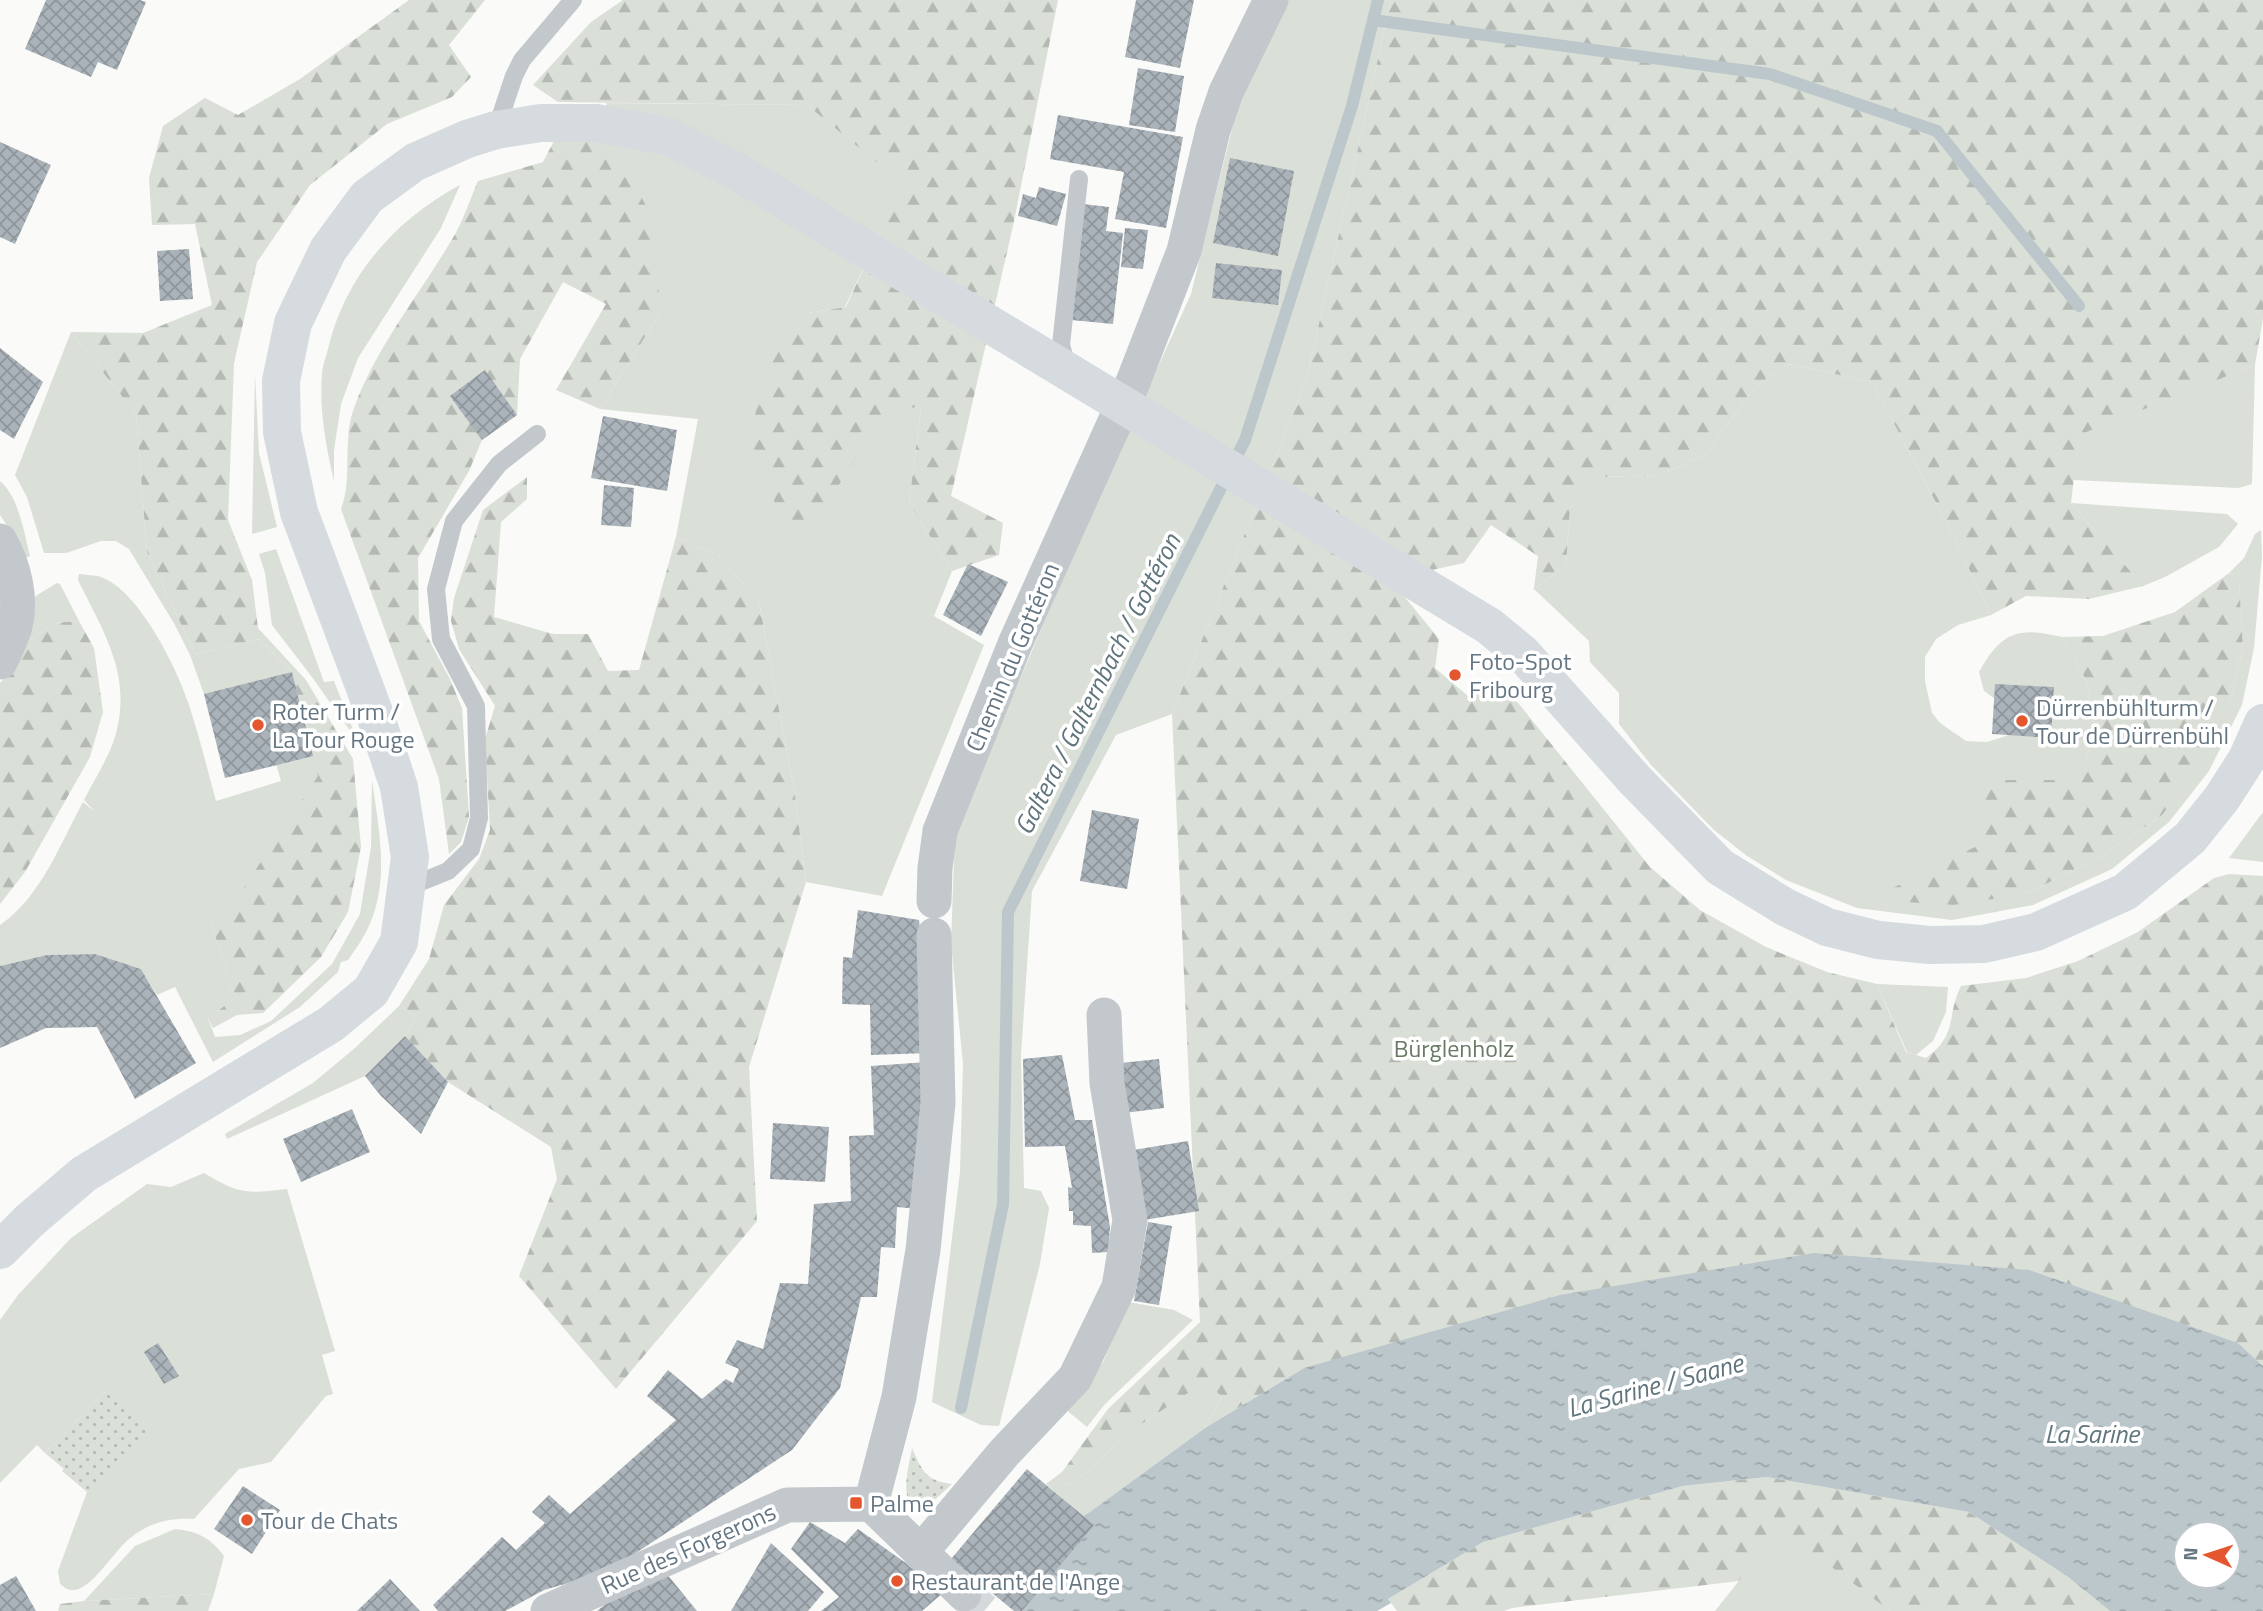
<svg xmlns="http://www.w3.org/2000/svg" width="2263" height="1611" viewBox="0 0 2263 1611" font-family="'Titillium Web',sans-serif">
<style>
.grass{fill:#dadfd7}
.forest{fill:url(#forest-firs)}
.park{fill:url(#park-dots)}
.water{fill:url(#water-ripples);fill-rule:evenodd}
.lines{fill:none;stroke-linecap:round;stroke-linejoin:round}
.stream{stroke:#bbc7cb;stroke-width:12}
.building{fill:url(#building-cross-hatch)}
.minor-tunnel{stroke:#d5d9db;stroke-width:35;stroke-dasharray:35 18;stroke-linecap:butt}
.service{stroke:#c3c8cc;stroke-width:18}
.minor{stroke:#c3c8cc;stroke-width:35}
.secondary{stroke:#d6dbdf;stroke-width:38}
.poi-dot{fill:#e4572e;stroke:#fff;stroke-width:2.5}
.labels{text-anchor:middle;dominant-baseline:central;stroke-width:7;stroke-linejoin:round;paint-order:stroke}
.street-label{font-size:24px;fill:#657683;stroke:#fff}
.poi-label{font-size:24px;fill:#657683;stroke:#fff;text-anchor:start}
.park-label{font-size:24px;fill:#687a64;stroke:#fff}
.water-label{font-size:26px;font-style:italic;fill:#60757c;stroke:#fff}
</style>
<defs>
<pattern id="forest-firs" width="22" height="20" patternUnits="userSpaceOnUse" patternTransform="scale(1.75)"><rect width="22" height="20" fill="#dadfd7"/><path d="M5 1l3.5 6h-7zM16 11l3.5 6h-7z" fill="#b4b9b4"/></pattern>
<pattern id="park-dots" width="8" height="8" patternUnits="userSpaceOnUse" patternTransform="scale(1.75)"><rect width="8" height="8" fill="#dadfd7"/><path d="M2 2h.1M6 6h.1" fill="none" stroke="#b4b9b4" stroke-width="1.8" stroke-linecap="round"/></pattern>
<pattern id="water-ripples" width="26" height="14" patternUnits="userSpaceOnUse" patternTransform="scale(1.75)"><rect width="26" height="14" fill="#bbc7cb"/><path d="M2 4q2-2 4 0t4 0M15 11q2-2 4 0t4 0" fill="none" stroke="#9ca6aa"/></pattern>
<pattern id="building-cross-hatch" width="8" height="8" patternUnits="userSpaceOnUse" patternTransform="scale(1.75)"><rect width="8" height="8" fill="#aab3b9"/><path d="M0 0l8 8M0 8l8-8" fill="none" stroke="#8e969c"/></pattern>
</defs>
<rect width="100%" height="100%" fill="#fafaf8"/>
<path class="grass" d="M1285,0H1391L1306,382L1172,714L1116,735L1032,891L1021,1055L1024,1188L1041,1191L1049,1208L1040,1264L999,1426L981,1425L932,1402L960,1172L963,1064L951,943L955,833L1075,549L1191,294L1236,113Z
M606,103L807,105L903,183L845,307L807,313L812,529L884,409L921,407L909,503L952,571L934,616L984,645L882,896L806,882L795,795L759,602L719,556L676,537L698,419L600,409L660,313L610,137Z
M460,185L441,228L358,358L341,404L334,450V481C326,447 319,409 322,375C322,367 326,357 328,349C345,276 395,220 460,185Z
M71,332L136,414L147,552L195,654L259,639L292,672L319,777L227,914L210,920L235,998L208,1018L215,1037L240,1035L271,1021L332,964L360,914L371,847L372,780C379,831 391,884 366,932C361,942 354,951 348,960L341,962L338,972L300,1007L213,1062L175,987L157,995L141,969L95,954L47,955L0,966V925C41,897 60,844 83,802L95,812L84,800C94,780 108,759 115,737C133,676 104,633 78,580L79,574C86,575 94,575 101,577C138,590 176,666 188,702C199,735 207,768 216,801L281,781L257,698L204,694L190,655L175,625L129,549L116,541H101L66,553H44L27,497L15,475Z
M1788,364L1872,382L1951,531L1991,615L1958,625L1936,639L1925,657V681L1932,713L1940,723L1966,741L1987,742L2034,727L1984,691L1979,672C2001,632 2018,626 2062,637L2086,680L2094,720L2087,760L2065,780H1980L2026,894L2103,855L2162,815L2230,702L2243,647L2239,580L2229,573L2244,558L2255,534L2261,530L2262,556L2254,648L2242,705L2209,771L2169,822L2112,869L2033,905L1952,920L1857,908L1786,880L1747,856L1714,830L1651,765L1619,724V693L1590,662L1589,641L1534,589L1566,566L1570,508L1599,477L1660,475L1705,455L1756,386Z
M2255,365L2252,484L2239,488L2073,480L2079,434Z
M255,374L259,453L277,527L252,534Z
M0,481C19,497 24,533 30,556L22,559L13,535L0,515Z
M2071,503L2227,514L2238,524L2219,547L2165,577L2143,586Z
M276,549L324,682L334,681L358,742L312,677L272,625L265,573L259,554Z
M57,583L60,584L79,621L54,623L24,645L34,597Z
M2263,812V862L2229,858Z
M1877,984L1948,987L1946,1012L1933,1041L1916,1055L1907,1052Z
M399,1006L417,1017L405,1036L365,1076L227,1139L225,1134L313,1083L355,1048Z
M204,1173C239,1194 247,1194 287,1189L335,1351L322,1355L333,1394L326,1396L271,1462L239,1469L194,1519C170,1517 148,1523 129,1539C115,1550 92,1589 74,1590C68,1591 64,1587 60,1584L58,1571L87,1492L107,1390L45,1453L37,1445L0,1483V1320L18,1295L71,1238L147,1184L171,1187Z
M1128,1302L1174,1310L1193,1320L1105,1404L1087,1427L1064,1408L1103,1362Z
M1207,1380L1222,1397L1205,1428L1083,1517L1046,1484L1062,1472V1483L1072,1485L1131,1431Z
M1781,1528L1890,1611H1715Z
M175,1529C197,1531 211,1538 224,1556L214,1594L84,1601L135,1546Z"/>
<path class="forest" d="M409,0H485L449,45L471,77L452,97L387,124L310,185L257,262L234,363L228,520L252,580L258,628L306,680L353,759L361,847L348,912L321,957L263,1013L237,1015L213,1028L208,1018L235,998L210,920L227,913L318,776L292,672L259,639L195,654L147,552L136,414L71,332L143,333L212,305L195,224L152,225L149,178L163,126L205,98L238,115L300,79Z
M623,0H1058L1013,226L951,496L1003,523L999,555L952,571L909,503L921,407L884,410L812,530L781,519L749,435L775,347L807,313L846,307L902,183L807,105L558,102L533,85L591,22Z
M1391,0H2263V318L2255,365L2079,435L2071,503L2143,586L2089,599L2026,596L1991,615L1951,531L1872,382L1788,364L1756,386L1705,455L1660,475L1599,477L1570,508L1566,566L1534,589L1538,556L1491,525L1464,563L1418,573L1404,596L1439,639L1435,668L1468,696L1500,686L1519,704L1650,867L1700,910L1766,947L1827,972L1877,984L1906,1052L1926,1058C1959,1034 1946,1015 1961,986L2026,978L2078,961L2138,932L2214,878L2229,874L2263,876V1366L2238,1343L1304,1368L1205,1428L1222,1397L1206,1381L1131,1431L1072,1485L1062,1483V1472L1108,1409L1200,1322L1172,714L1306,382Z
M610,137L655,223L660,313L600,409L556,390L606,304L563,282L520,359L517,415L482,440L469,471L418,558L419,621L450,679L462,708L469,817L461,842L449,854L439,779L341,509C353,479 342,441 354,408C377,345 421,293 454,236C464,219 470,199 478,181L543,162L554,141Z
M527,477V499L501,522L494,617L553,634H588L608,671L639,670L676,537L719,556L759,602L795,795L806,882L749,1067L757,1221L616,1389L519,1276L557,1179L551,1147L448,1082L405,1036L417,1017L399,1006L429,959L444,905L479,859L490,830L485,739L495,706L459,649L451,621L454,598L483,510Z
M2229,573L2239,580L2243,647L2230,702L2199,766L2162,815L2103,855L2026,894L1954,905L1889,901L1885,892L1981,844L1980,780H2065L2087,760L2094,720L2086,680L2062,637L2103,636L2175,612Z
M79,621L94,648L103,712L90,757L25,872L0,904V683L11,671L24,645L54,623Z
M1767,1477L1969,1512L2068,1577L2110,1611H1890L1781,1529L1739,1581L1512,1608L1504,1611H1397L1388,1599L1483,1542L1683,1486Z
M214,1594L208,1611H58L60,1604L84,1601Z"/>
<path class="park" d="M107,1390L152,1432L87,1492L62,1471L64,1469L45,1453Z
M912,1448C922,1471 926,1481 952,1484L928,1506L913,1511C901,1491 908,1471 912,1448Z"/>
<path class="water" d="M1814,1253L2029,1270L2238,1343L2263,1366V1611H2110L2068,1577L1969,1512L1767,1477L1683,1486L1483,1542L1388,1599L1391,1603L1377,1611H1022L1083,1517L1205,1428L1304,1368L1560,1295ZM2186,1534H2228V1576H2186Z"/>
<g class="lines">
<path class="stream" d="M1373,20L1770,74L1937,131L2079,306
M961,1408L1003,1204L1008,912L1245,440L1352,106L1378,0"/>
</g>
<path class="building" d="M46,0H140L146,2L117,70L98,62L91,77L25,49Z
M1136,0H1194L1180,68L1125,57Z
M1138,68L1184,76L1175,132L1129,125Z
M1058,115L1183,137L1166,228L1115,219L1124,172L1050,159Z
M0,142L51,165L15,244L0,237Z
M1230,158L1294,171L1278,256L1213,243Z
M1039,187L1066,194L1057,226L1018,216L1023,194L1036,198Z
M1083,204L1109,207L1106,231L1123,233L1113,324L1071,320Z
M1125,228L1148,230L1143,269L1121,267Z
M189,249L193,299L160,301L157,251Z
M1216,263L1282,270L1278,305L1212,298Z
M0,348L43,382L14,439L0,430Z
M485,370L517,415L482,440L450,396Z
M603,416L677,430L667,491L591,478Z
M604,485L634,488L631,527L601,525Z
M968,564L1008,582L981,636L943,615Z
M292,672L313,756L225,778L204,694Z
M1995,684L2054,687L2051,738L1992,734Z
M1092,810L1139,819L1127,889L1080,881Z
M858,910L919,920L927,989L928,1053L871,1055L870,1005L842,1004L843,957L852,958Z
M95,954L141,969L196,1063L135,1099L97,1027L46,1028L0,1048V966L47,955Z
M405,1036L448,1082L421,1134L381,1096L365,1076Z
M1062,1055L1075,1120H1092L1110,1227L1108,1252L1092,1253L1091,1226L1073,1225V1211H1069L1068,1187L1072,1188L1065,1146L1025,1147L1023,1059Z
M1159,1059L1164,1108L1116,1114L1111,1064Z
M927,1062L919,1209L897,1207L895,1248L881,1247L877,1297H861L840,1388L792,1450L607,1572L544,1590L505,1611H438L433,1605L502,1537L516,1550L545,1523L532,1512L549,1495L570,1514L676,1420L647,1396L668,1370L702,1399L726,1379L733,1383L739,1369L725,1363L737,1340L763,1349L780,1283L808,1284L814,1204L851,1201L849,1136L874,1135L871,1066Z
M352,1109L370,1152L301,1182L283,1139Z
M773,1123L829,1127L825,1182L770,1179Z
M1188,1141L1199,1211L1138,1221L1127,1151Z
M1148,1222L1172,1226L1159,1305L1134,1301Z
M158,1343L179,1376L164,1384L144,1352Z
M1027,1469L1094,1525L1022,1611H1014L951,1559Z
M243,1486L280,1510L252,1554L214,1529Z
M810,1522L845,1543L858,1529L945,1591L922,1611H821L839,1597L791,1549Z
M771,1543L824,1592L808,1611H731Z
M657,1562L697,1611H597Z
M16,1576L36,1611H0V1585Z
M390,1579L420,1611H357Z"/>
<g class="lines">
<path class="minor-tunnel" d="M964,1594L984,1611"/>
<path class="service" d="M496,130L514,76L522,60L573,0
M1067,366L1061,345L1079,179
M406,888L448,871L471,849L479,818L476,706L441,639L436,589L454,521L499,464L537,434"/>
<path class="minor" d="M0,541C14,566 22,598 15,626C12,638 5,651 0,662
M934,901L935,868L940,831L1015,644L1133,382L1184,251L1213,130L1226,92L1271,0
M871,1504L899,1397L923,1250L938,1103L934,935
M920,1553L1004,1453L1075,1378L1119,1287L1130,1220L1107,1083L1104,1015
M548,1611L787,1505L871,1504L964,1594"/>
<path class="secondary" d="M0,1250L29,1221L84,1174L331,1024L371,991L399,942L410,857L399,787L374,712L299,512L282,432L281,381L293,323L328,250L367,197L415,162L467,139L496,130L541,123H596L667,136L736,171L1489,626L1523,654L1634,779L1720,867L1785,907L1827,927L1878,940L1930,945L1984,944L2036,932L2125,892L2190,838L2222,798L2247,759L2263,723"/>
</g>
<g class="poi-dot">
<circle cx="1455" cy="675" r="7"/>
<circle cx="2022" cy="721" r="7"/>
<circle cx="258" cy="725" r="7"/>
<rect x="849" y="1496" width="14" height="14" rx="3.5"/>
<circle cx="247" cy="1520" r="7"/>
<circle cx="897" cy="1581" r="7"/>
</g>
<g class="labels">
<g class="street-label">
<text transform="translate(1012 657) rotate(-67)">Chemin du Gottéron</text>
<text transform="translate(688 1548) rotate(-24)">Rue des Forgerons</text>
</g>
<g class="poi-label">
<text x="1469" y="661">Foto-Spot<tspan x="1469" dy="28">Fribourg</tspan></text>
<text x="2036" y="707">Dürrenbühlturm /<tspan x="2036" dy="28">Tour de Dürrenbühl</tspan></text>
<text x="272" y="711">Roter Turm /<tspan x="272" dy="28">La Tour Rouge</tspan></text>
<text x="870" y="1503">Palme</text>
<text x="261" y="1520">Tour de Chats</text>
<text x="911" y="1581">Restaurant de l'Ange</text>
</g>
<g class="park-label">
<text x="1454" y="1048">Bürglenholz</text>
</g>
<g class="water-label">
<text transform="translate(1097 684) rotate(-63)">Galtera / Galternbach / Gottéron</text>
<text transform="translate(1655 1385) rotate(-15)">La Sarine / Saane</text>
<text x="2092" y="1433">La Sarine</text>
</g>
</g>
<g transform="translate(2207 1555) rotate(273)"><circle r="33" fill="#ffffff" stroke="#c1c8cd" stroke-width="2"/>
<path d="M0-5L12 26L0 18L-12 26Z" fill="#e4572e"/>
<text y="-10" font-size="19" font-weight="bold" text-anchor="middle" fill="#657683">N</text>
</g>
</svg>
